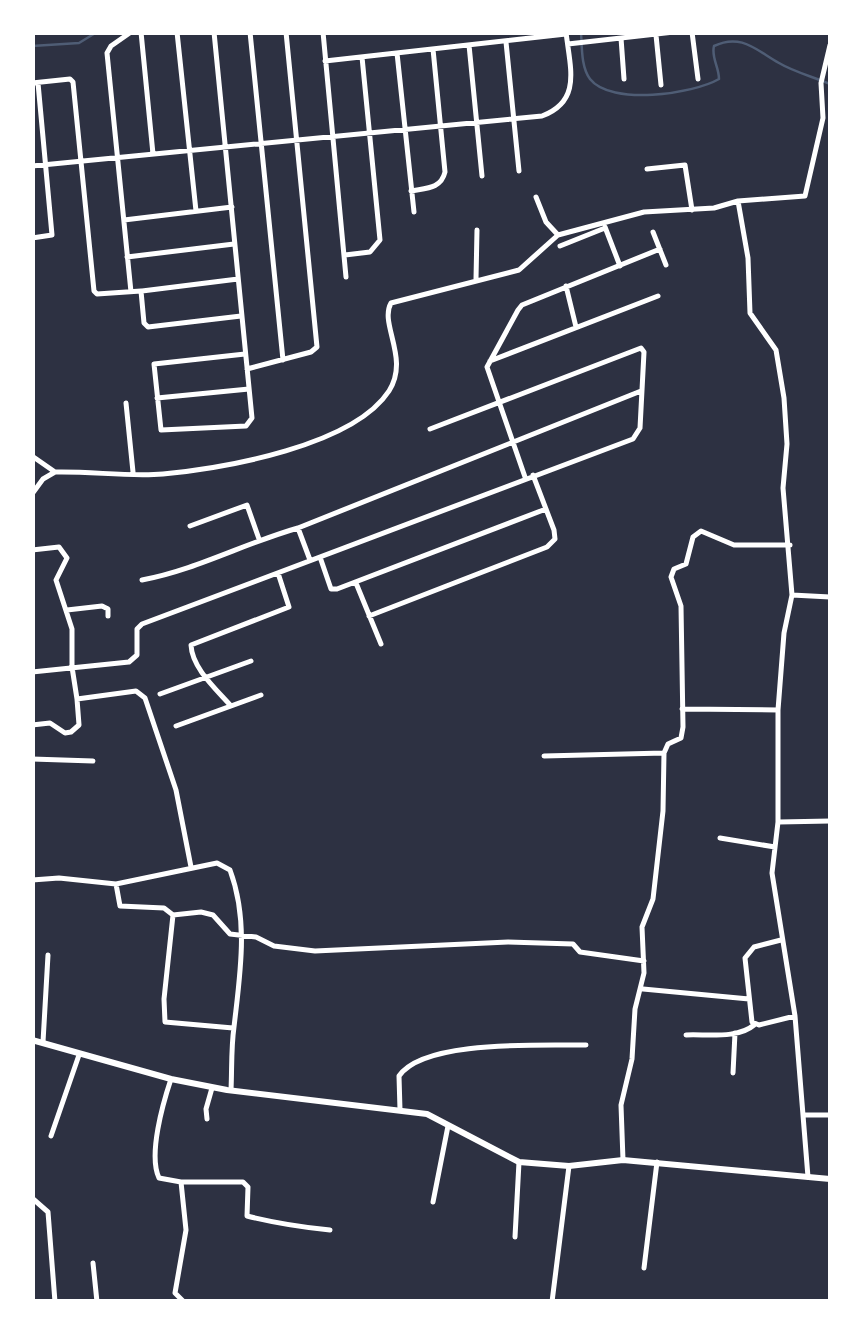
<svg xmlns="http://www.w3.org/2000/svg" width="863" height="1334" viewBox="0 0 863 1334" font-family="Helvetica,sans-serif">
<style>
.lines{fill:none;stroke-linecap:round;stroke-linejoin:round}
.stream{stroke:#4f5d75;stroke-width:2.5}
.minor{stroke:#fff;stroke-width:5}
.tertiary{stroke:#fff;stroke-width:6}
</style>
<rect width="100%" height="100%" fill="#2d3142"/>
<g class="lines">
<path class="stream" d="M581,32C582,47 581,67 590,79C611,106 693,94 719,79C719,67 711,57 714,46C741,33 756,50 779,63C794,72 814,77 830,84
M32,46L79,43L97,32"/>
<path class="minor" d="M131,32L111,46L107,53L131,292
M141,32L153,154
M177,32L196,211
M214,32L252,418L246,426L161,430L154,364L245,354
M250,32L283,360
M323,32L346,277
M692,32L698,79
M656,35L661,85
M621,38L624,79
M506,42L519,171
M568,44L674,32
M469,45L482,176
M397,53L414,212
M325,61L566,34
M32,83L70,79L73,82L94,291L97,294L141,291L144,323L148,327L241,316
M32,166L542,116C582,101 570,68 566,32
M647,169L685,165L692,210
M411,191C426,188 441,189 445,172L433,49
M536,197L546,222L558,235
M738,201L805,196L823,118L821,83L830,45
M124,220L232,207
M605,227L620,266
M653,232L666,265
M32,238L52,235L38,83
M560,246L605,228
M345,255L370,252L380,240L362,57
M127,257L234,244
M476,279L477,230
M566,286L576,327
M142,291L238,279
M490,361L658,296
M247,369L311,352L317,347L286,32
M157,398L249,389
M126,403L133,472
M32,456L55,472
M525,477L487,367L518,310L522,305L660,249
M32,494L43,479L55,472C91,471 128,477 163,474C225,468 353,446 389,391C410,358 379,324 391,303L519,270L558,235L644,212L714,208L738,201L748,258L750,313L776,350L784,398L787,444L783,488L792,595L784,633L778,710V822L772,873L795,1016L808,1177
M190,526L247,505L259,539
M298,528L310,560
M32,550L59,547L67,558L56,580L72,629V667L77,699L136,691L145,698L176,790L191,867
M320,557L331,589H337L546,509
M142,580C196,570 245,543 298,528L641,391
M356,583L381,644
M792,595L830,597
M67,610L102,606L108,609V616
M369,616L547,547L555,539L554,530L533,475
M32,672L129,662L137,655V629L142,624L633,439L640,428L644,352L641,348L430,429
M160,694L251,661
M231,706C216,689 192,668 191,645L289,607L278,573
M682,709L778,710
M32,725L50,723L65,733L71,732L79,725L77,699
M176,726L261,695
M544,756L664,753
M32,759L93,761
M779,822L830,821
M720,838L775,847
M32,880L59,878L116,884L217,863L230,870C249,921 240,974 234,1027C231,1048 232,1069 231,1090
M116,884L120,906L164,908L173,915L164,999L165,1022L233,1028
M173,915L201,912L213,915L230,934L256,937L274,946L315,951L508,942L573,944L580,952L644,961
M781,940L754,947L745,958L752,1022L759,1025L795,1016
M643,989L749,999
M686,1035C707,1034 738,1039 754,1025
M43,1042L48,955
M733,1073L735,1033
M171,1079C163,1103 148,1155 159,1178L181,1182L186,1230L175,1293L184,1302
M400,1110L399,1076C424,1039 543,1046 586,1045
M804,1115H830
M207,1119L206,1109L212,1088
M51,1136L79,1055
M623,1160L621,1105L632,1059L635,1009L644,973L642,927L653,899L663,811L664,753L668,744L681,738L683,727L681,606L671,577L674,569L686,564L693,537L701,531L734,545H790
M181,1182H243L248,1187L247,1216C275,1223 300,1227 330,1230
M32,1198L48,1212L55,1302
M433,1202L448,1126
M515,1237L519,1162
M93,1263L97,1302
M644,1268L657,1162
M552,1302L569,1166"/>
<path class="tertiary" d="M32,1040L171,1079L227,1090L427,1114L519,1162L569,1166L623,1160L830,1179"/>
</g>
<rect width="863" height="1334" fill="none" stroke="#ffffff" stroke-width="70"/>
</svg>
